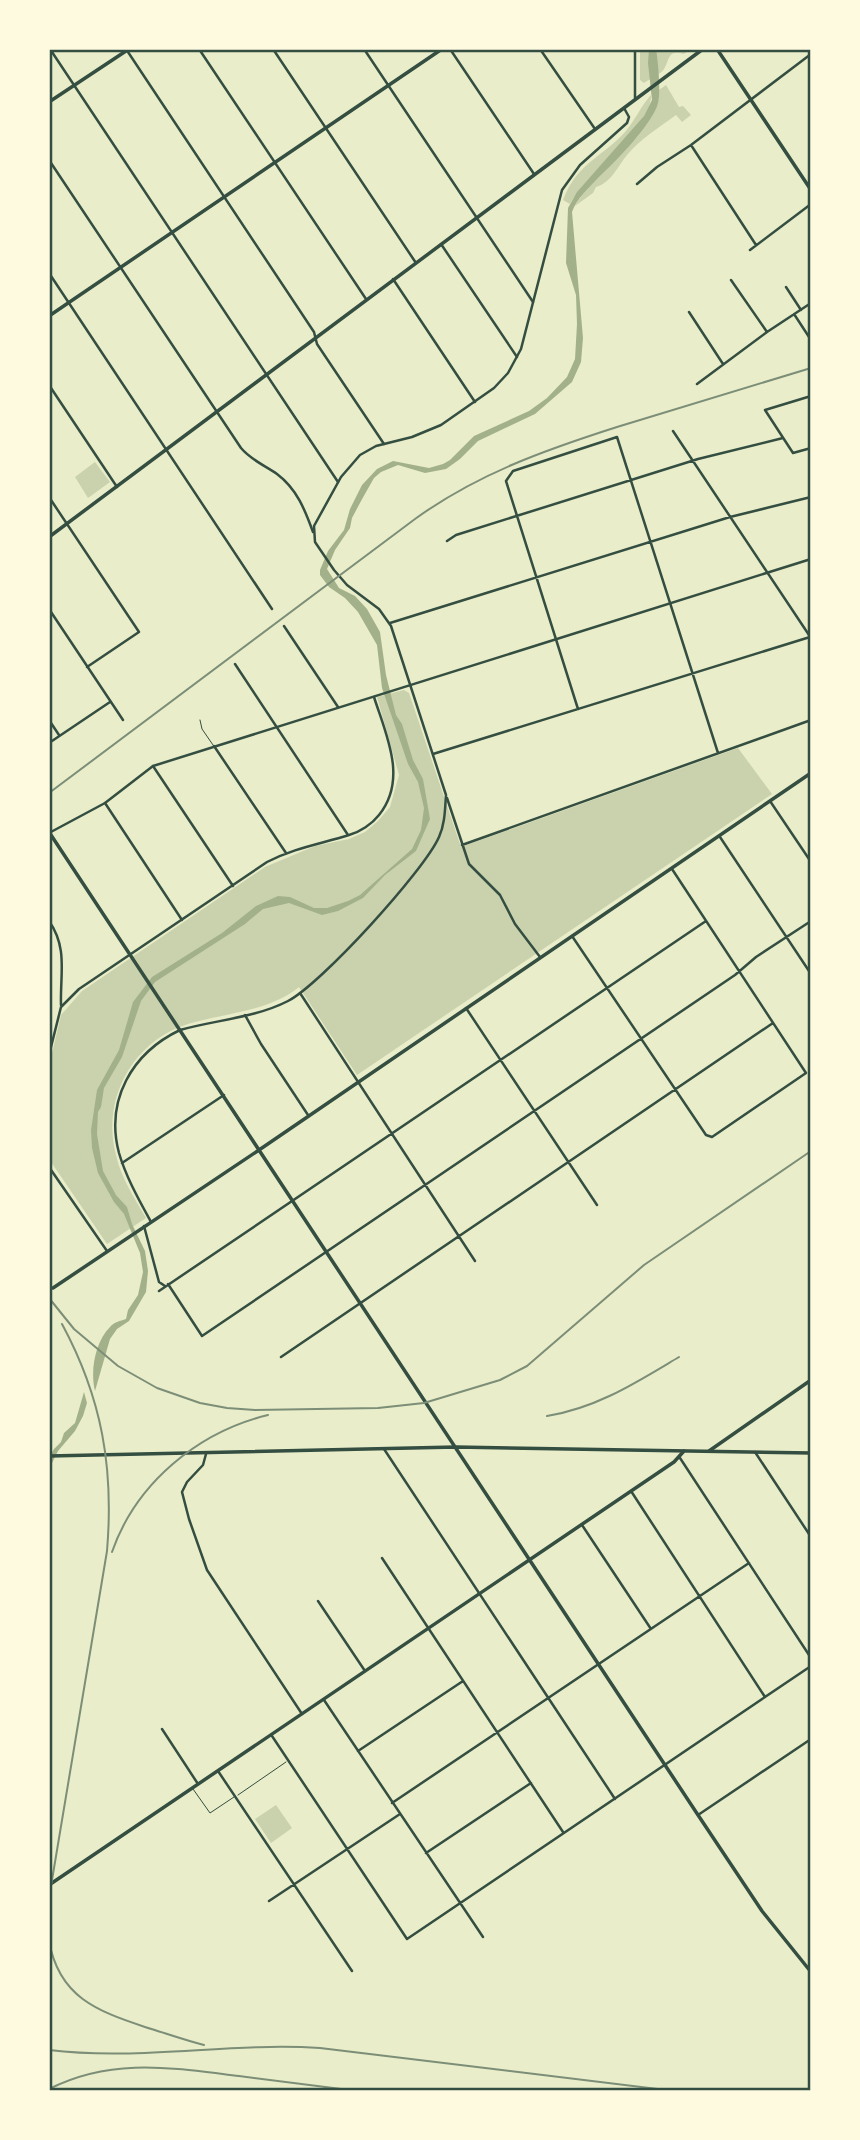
<svg xmlns="http://www.w3.org/2000/svg" width="860" height="2140" viewBox="0 0 860 2140" font-family="Manrope,sans-serif">
<style>
.green{fill:#cad2ad}
.water{fill:#a3b18a}
.lines{fill:none;stroke-linecap:round;stroke-linejoin:round}
.service{stroke:#344e41;stroke-width:1}
.minor{stroke:#344e41;stroke-width:2.5}
.tertiary{stroke:#344e41;stroke-width:2.5}
.secondary{stroke:#344e41;stroke-width:3.5}
.primary{stroke:#344e41;stroke-width:3.5}
.rail{stroke:#7c8e77;stroke-width:2}
.neatline{fill:none;stroke:#344e41;stroke-width:2.5}
</style>
<rect width="100%" height="100%" fill="#e9edc9"/>
<path class="green" d="M640,49H691L684,54C667,49 670,60 664,69C660,75 649,79 644,83L640,80Z
M666,85L679,107L683,106L691,115L682,122L676,115C660,127 640,139 627,155C618,166 611,183 596,187L593,193L575,206C593,174 662,129 659,90Z
M651,95C653,124 586,175 570,204L563,200C578,160 607,156 629,127C637,116 642,105 651,95Z
M95,462L110,482L88,498L75,477Z
M404,690L409,693L461,847L738,748L772,794L357,1075L299,987C269,1012 224,1013 188,1024C133,1041 101,1099 116,1155C121,1178 134,1197 146,1218L107,1244L49,1159V1066L61,1015L82,991L265,867L315,846L349,839L365,832L378,821L390,807L399,775L377,697Z
M276,1805L292,1828L271,1843L255,1819Z"/>
<path class="water" d="M649,49H656C658,60 661,93 658,103C653,124 615,162 598,178C588,189 577,198 572,212L583,338L581,362L572,382L535,414L478,441L460,459L446,469L425,473L398,465L381,472L374,478L361,501L352,518L350,528L335,550L327,569L339,588L355,596L367,609L380,632L386,675L396,715L402,724L413,760L423,779L430,819L416,851L385,875L363,898L338,911L322,915L289,903L263,909L245,924L155,982L141,1001L122,1057L104,1088L101,1107L98,1112L97,1134L103,1171L116,1195L127,1207L132,1224L145,1251L148,1271L146,1292L129,1321L117,1329L110,1339L95,1391C90,1371 95,1342 110,1327C114,1322 120,1321 126,1319L128,1310L138,1295L143,1272L140,1253L124,1214L114,1202L98,1173L92,1148L91,1130L97,1090L119,1050L133,1002L152,977L222,933L256,906L278,896L290,897L314,908H327L348,901L360,895L412,849L421,830L424,808L418,782L408,764L382,688L377,645L358,612L345,598L329,587L320,575V570L328,551L344,530L350,509L362,485L377,469L393,461L429,468L443,464L450,460L474,436L529,411L547,398L567,377L575,359L577,324L576,295L566,263L568,208L577,192L644,116L652,100L648,63Z
M84,1392L87,1403L83,1416L75,1431L58,1451L49,1469V1458L54,1449L61,1442L64,1433L75,1423Z"/>
<g class="lines">
<path class="service" d="M200,720L202,729L213,745
M193,1789L210,1813L234,1797
M238,1795L286,1762"/>
<path class="minor" d="M50,49L338,482
M126,49L314,332L317,344L384,444
M199,49L366,299
M364,49L533,302
M450,49L534,174
M540,49L595,129
M691,145L756,245
M49,160L241,448C251,460 264,465 277,474C297,489 305,510 313,532
M637,184L657,167L691,145L811,54
M441,244L517,357
M750,250L811,204
M49,273L272,609
M393,279L475,402
M731,280L767,332
M786,287L801,310
M689,312L723,364
M794,314L811,340
M697,384L767,332L811,303
M49,385L117,487
M811,396L765,410L793,453L811,448
M673,431L811,638
M49,497L139,632L87,667
M447,541L456,535L698,459L783,438
M49,609L123,720
M390,623L730,517L811,497
M284,626L338,707
M235,664L348,835
M578,709L506,481L513,471L617,437L718,753
M49,720L59,735
M49,743L110,702
M214,746L286,853
M433,754L810,637
M153,766L233,886
M447,798L469,864L500,895L515,924L540,957
M770,801L811,862
M105,803L182,920
M720,837L811,974
M462,845L811,720
M49,921C68,948 60,974 61,1005
M572,936L706,1135L712,1137L806,1073L672,869
M300,993L475,1261
M466,1008L597,1205
M245,1015L261,1044L308,1115
M49,1055L61,1007L79,989L267,862C294,848 320,844 349,835C360,832 372,824 379,815C408,779 386,735 374,697
M122,1163L224,1095
M49,1167L107,1251
M151,1222C139,1200 126,1177 119,1153C105,1100 132,1053 180,1030
M144,1226L159,1282L165,1286
M168,1284L202,1336L735,975L756,957L811,921
M159,1291L706,921
M281,1357L773,1023
M384,1449L615,1799
M755,1452L811,1537
M206,1454L203,1465L187,1482L182,1492L189,1519L207,1570L302,1714
M680,1458L811,1658
M631,1491L765,1697
M582,1525L651,1629
M382,1558L563,1832
M318,1601L365,1671
M324,1700L483,1937
M162,1729L198,1784
M272,1736L407,1939L811,1666
M358,1751L463,1681
M218,1771L352,1971
M392,1803L749,1563
M698,1815L811,1739
M426,1853L531,1783
M269,1901L400,1814"/>
<path class="tertiary" d="M273,49L416,263
M635,49V98
M49,833L105,803L153,766L811,559
M180,1030C215,1020 255,1018 288,1001C321,984 424,871 439,837C445,824 445,809 446,795L391,626L379,609L347,585L334,570L315,542L314,526L341,477L360,455L376,446L412,437L441,425L494,388L508,373L521,349L562,190L580,165L627,123L629,117L624,108"/>
<path class="secondary" d="M49,102L129,49
M49,316L442,49
M49,832L698,1815L762,1911L811,1972
M53,1288L259,1150L811,773
M709,1451L811,1380
M49,1885L674,1462L684,1451"/>
<path class="primary" d="M717,49L811,190
M49,537L703,49
M49,1456L456,1447L811,1453"/>
<path class="rail" d="M49,793L415,519C477,474 545,450 617,427C682,407 747,388 811,368
M49,1298L74,1329L118,1366L157,1388L200,1403L227,1408L255,1410L378,1408L424,1403L500,1380L527,1366L644,1265L811,1151
M547,1416C597,1408 637,1382 679,1357
M112,1552C136,1483 198,1432 268,1415
M49,1898L107,1551C114,1468 102,1398 62,1324
M49,1941C59,1997 97,2011 145,2027C165,2033 184,2040 204,2045
M49,2050C139,2061 230,2042 320,2048L674,2091
M49,2089C112,2057 172,2068 239,2076C279,2081 318,2086 357,2091"/>
</g>
<rect width="860" height="2140" fill="none" stroke="#fefae0" stroke-width="102"/>
<rect x="51" y="51" width="758" height="2038" class="neatline"/>
</svg>
